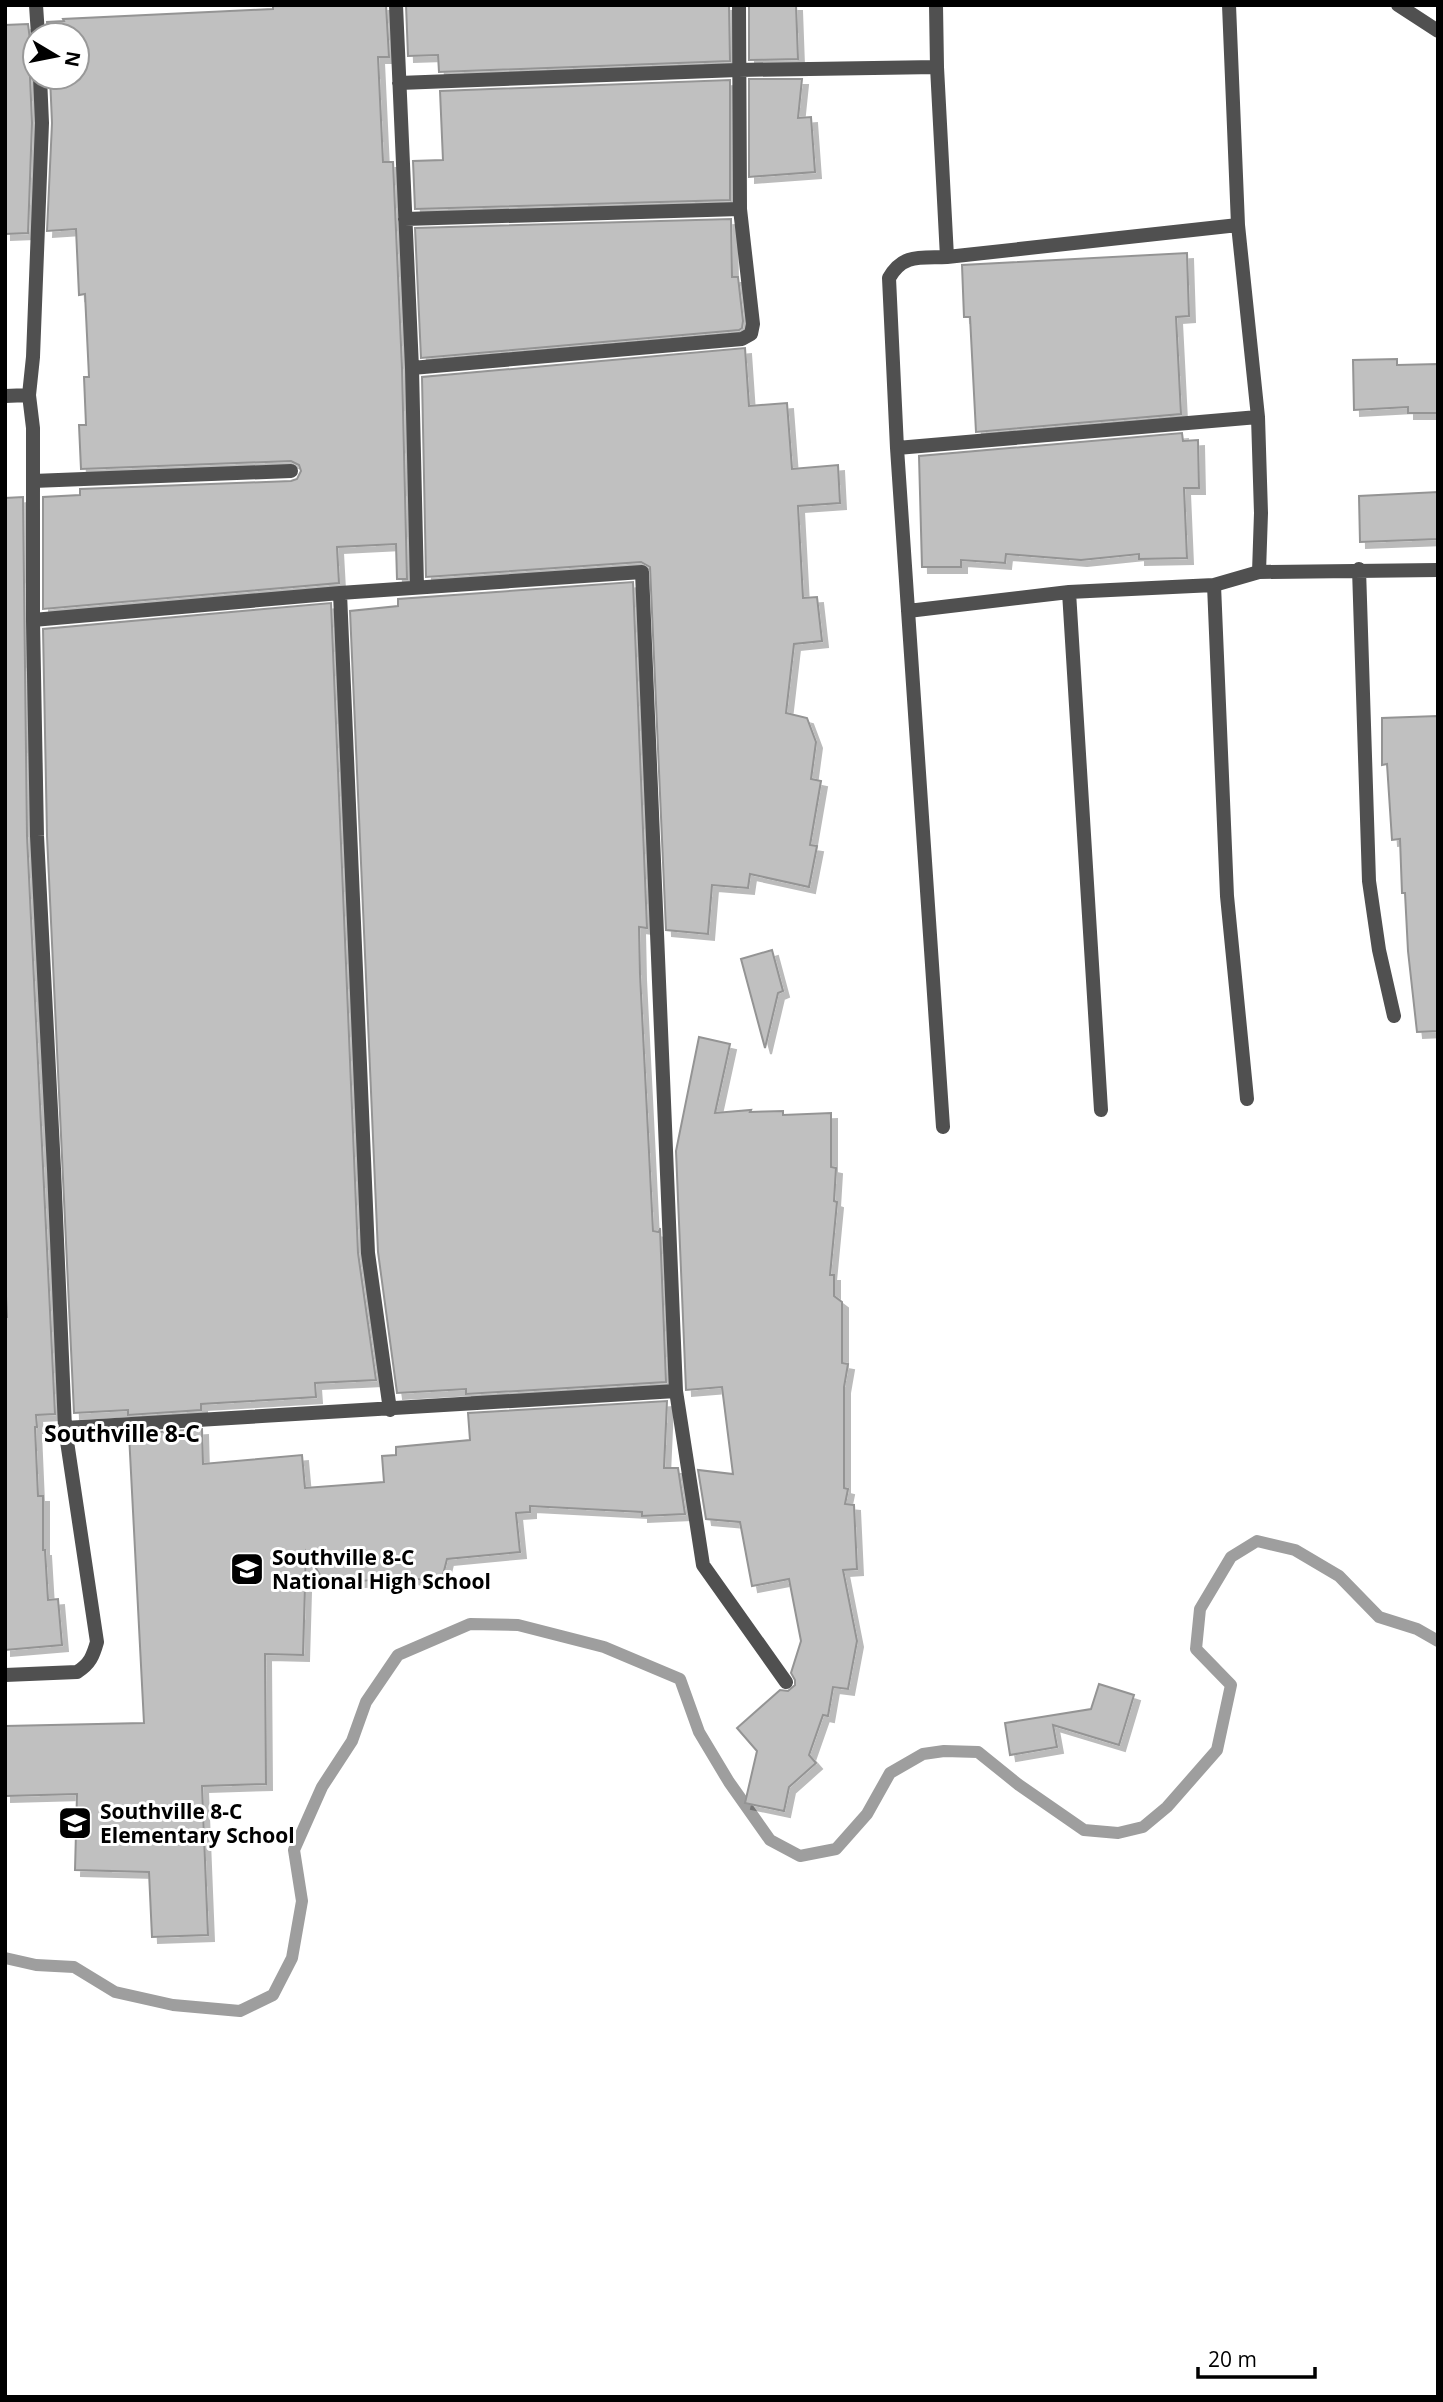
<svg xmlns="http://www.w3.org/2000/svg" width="1443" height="2402" viewBox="0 0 1443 2402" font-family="'Open Sans',sans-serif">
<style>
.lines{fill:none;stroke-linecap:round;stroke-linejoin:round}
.stream{stroke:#9e9e9e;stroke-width:12}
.building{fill:#c0c0c0;stroke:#949494;stroke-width:2;filter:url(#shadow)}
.minor{stroke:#505050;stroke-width:14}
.labels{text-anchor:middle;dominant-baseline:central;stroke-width:6;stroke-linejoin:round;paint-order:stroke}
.poi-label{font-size:21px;font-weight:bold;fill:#000;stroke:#fff;text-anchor:start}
.neighbourhood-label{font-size:23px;font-weight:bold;fill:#000;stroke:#fff}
</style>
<defs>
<filter id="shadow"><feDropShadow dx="6" dy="6" stdDeviation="0" flood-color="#0004"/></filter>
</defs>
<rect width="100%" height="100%" fill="#fff"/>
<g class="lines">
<path class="stream" d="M5,1958L36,1965L74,1967L115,1992L173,2005L240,2011L273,1995L292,1958L302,1901L294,1850L322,1787L352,1741L366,1702L398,1655L470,1624L518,1625L604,1647L680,1679L699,1732L729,1782L770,1840L800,1856L836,1849L867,1814L890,1773L923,1754L944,1751L978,1752L1019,1785L1084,1830L1118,1833L1143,1827L1167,1807L1217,1750L1231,1685L1196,1649L1200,1609L1231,1557L1257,1541L1295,1550L1339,1576L1379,1617L1417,1629L1438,1641"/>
</g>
<path class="building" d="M273,5H386L389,57H378L383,162H393L402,368L407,579H397L396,544L337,547L339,583L43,609V497L80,495V489L291,481L297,479L301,471L299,465L291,461L81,469L79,425H86L84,377H89L85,294L79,295L76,229L47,231L52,123L50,77H77V35H48L47,22L64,21L63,19L273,9Z
M406,5H729L730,61L439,72L438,55L408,56Z
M749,5H796L798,59L749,60Z
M28,24L30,40L35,44V69L30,77L32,123L28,233L5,234V25Z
M749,79H802L798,118L811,117L815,172L749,177Z
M730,80V200L415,209L413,161L443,160L440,91Z
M731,219L732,277H738L743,321L742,328L739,330L421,358L415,228Z
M1187,253L1189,316L1176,317L1181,414L976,432L970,317H964L962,265Z
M745,348L749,406L787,403L792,469L838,465L840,503L798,506L803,598L817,597L822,641L794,644L786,713L807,718L816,742L811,779L821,781L810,845L817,846L809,887L750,874L748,888L712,885L708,934L666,930L650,567L641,562L426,577L422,377Z
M1397,359V365L1438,364V413H1408V407L1354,410L1353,360Z
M1182,433L1183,441L1198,440L1199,488H1184L1187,558L1139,559V554L1081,560L1006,554L1005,563L961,560V567H922L919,456Z
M1438,492V539L1360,542L1359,496Z
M23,497L27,836L55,1414L36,1415L37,1427H35L38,1496H43V1550H45L48,1600L58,1599L62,1645L5,1650V1317H7L5,1276V498Z
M633,582L647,928L639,927L640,974L653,1231L659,1232L660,1228L666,1382L466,1394V1389L397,1393L378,1252L350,611L398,606V599Z
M331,603L358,1253L376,1380L315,1383L316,1397L201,1404V1410L128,1415V1410L74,1413L47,836L43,629Z
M1437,716L1438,1031L1417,1032L1408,951L1405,893H1402L1400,839L1392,840L1387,764L1382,765V718Z
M772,950L783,991L778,993L765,1048L741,959Z
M699,1037L730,1044L715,1113L751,1110L750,1112L783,1111V1115L831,1113V1167L836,1168L834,1201L837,1202L830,1275H834V1296L842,1302V1363L848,1364L844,1387V1488L848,1489L845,1504L854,1505L857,1569L843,1570L857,1641L848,1689L833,1687L828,1716L823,1715L809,1755L816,1763L789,1787L784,1811L745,1803L757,1751L737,1728L780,1690L788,1691L795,1685V1680L791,1673L801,1641L789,1579L752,1586L740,1522L706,1519L698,1470L733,1474L722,1387L686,1390L676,1151Z
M667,1401L664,1468H678L685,1514L642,1516V1512L530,1506V1512L516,1513L520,1552L447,1559L441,1583L411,1578L325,1583L306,1552L303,1655L265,1654L266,1784L202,1786L208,1935L152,1937L149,1872L75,1870L77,1794L5,1796V1726L144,1723L129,1434L202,1429L203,1464L302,1455L305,1488L384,1482L382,1456L396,1455V1447L470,1440L468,1413Z
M1099,1684L1134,1695L1119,1745L1053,1725L1057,1747L1010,1755L1005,1723L1091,1709Z"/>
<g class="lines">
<path class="minor" d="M36,5L38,35
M396,5L412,368L417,586
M936,5L937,67L947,257
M1229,5L1238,225L1258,417L1261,513L1259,572
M1398,5L1438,31
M399,83L738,70L937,67
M405,219L740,209
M412,368L742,339L751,334L753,324L740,209L739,5
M5,396L29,395
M897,448L1258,417
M33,481L291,471
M1359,569L1369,881L1379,950L1394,1016
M1214,585L1227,896L1247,1099
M1069,592L1101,1110
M908,611L1069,592L1214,585L1259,572L1438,570
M33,620L340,593
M943,1127L897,448L889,278C903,253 921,258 947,257L1238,225
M390,1410L368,1253L340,593L642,572L676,1391L703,1565L786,1682
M65,1428L676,1391
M5,1675L77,1672C90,1664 93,1656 97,1642L65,1428L54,1169L37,836L33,620V428L29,395L33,357L42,123L40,77"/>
</g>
<defs>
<g id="school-square" transform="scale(1.75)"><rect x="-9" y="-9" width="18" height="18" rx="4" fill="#000" stroke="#fff"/><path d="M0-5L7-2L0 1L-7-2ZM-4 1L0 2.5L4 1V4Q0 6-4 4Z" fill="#fff"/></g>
</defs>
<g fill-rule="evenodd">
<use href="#school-square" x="247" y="1569"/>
<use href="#school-square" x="75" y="1823"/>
</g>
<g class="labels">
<g class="poi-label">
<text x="272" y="1557">Southville 8-C<tspan x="272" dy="24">National High School</tspan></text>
<text x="100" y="1811">Southville 8-C<tspan x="100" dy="24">Elementary School</tspan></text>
</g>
<g class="neighbourhood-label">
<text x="122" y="1433">Southville 8-C</text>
</g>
</g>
<rect width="1443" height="2402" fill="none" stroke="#000000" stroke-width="14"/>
<g transform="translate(56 56) rotate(100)"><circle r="33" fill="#ffffff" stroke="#999999" stroke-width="2"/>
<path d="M0-5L12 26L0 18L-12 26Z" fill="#000000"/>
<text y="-10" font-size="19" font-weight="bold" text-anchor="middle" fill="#000000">N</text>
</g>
<path d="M1198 2367v10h117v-10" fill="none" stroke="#000000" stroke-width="3.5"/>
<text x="1208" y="2367" font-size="21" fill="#000000" stroke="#ffffff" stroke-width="5" paint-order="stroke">20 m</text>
</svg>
